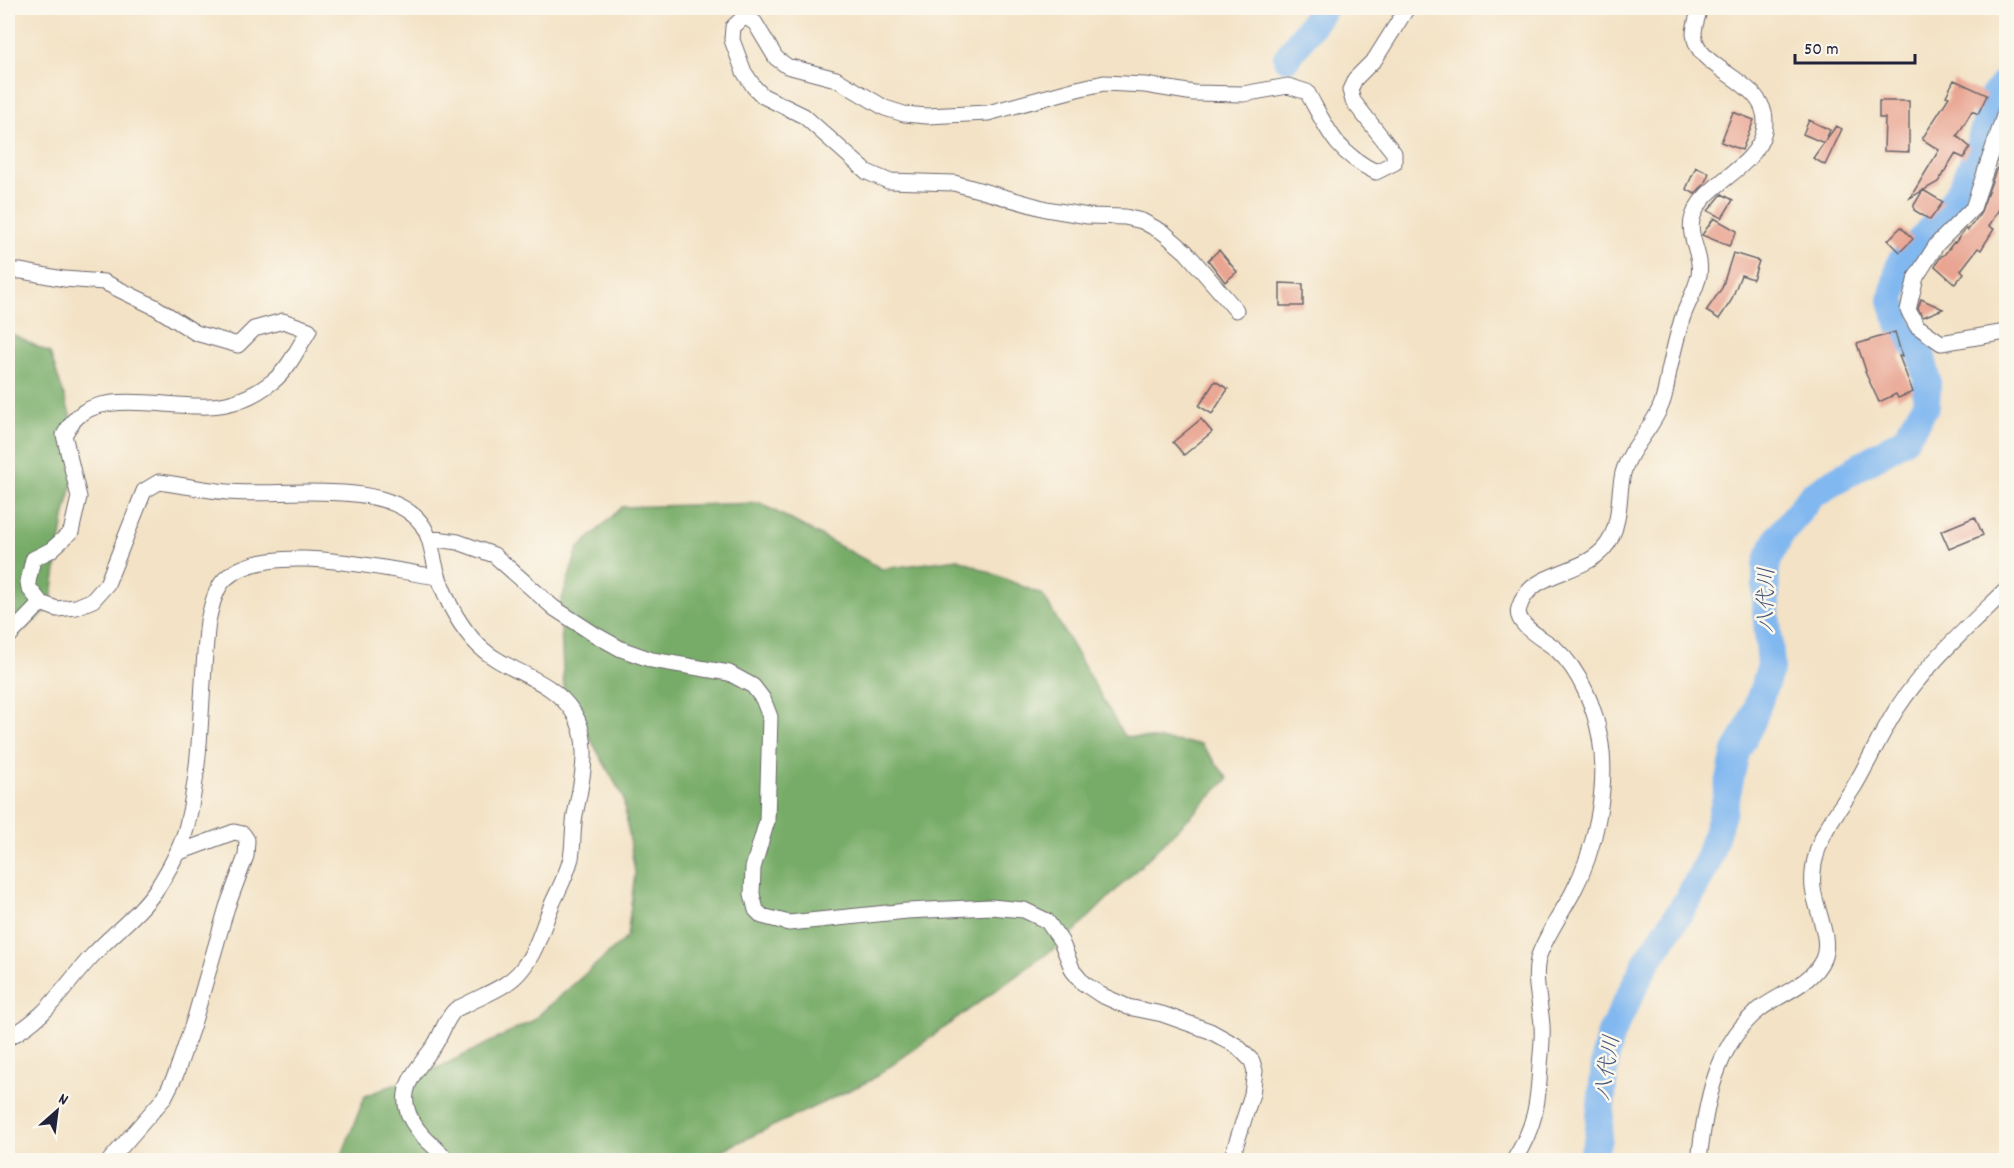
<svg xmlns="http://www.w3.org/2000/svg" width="2014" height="1168" viewBox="0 0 2014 1168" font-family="Dekko,'Klee One',sans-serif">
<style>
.forest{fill:#77ac68;stroke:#4c6752;stroke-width:1.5}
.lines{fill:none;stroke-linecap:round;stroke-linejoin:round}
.river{stroke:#81b8f0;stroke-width:28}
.building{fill:#e9a492}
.minor-casing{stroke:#6b656b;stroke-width:17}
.minor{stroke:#fff;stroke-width:15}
.labels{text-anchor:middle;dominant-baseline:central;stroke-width:5;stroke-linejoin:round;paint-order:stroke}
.water-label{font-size:22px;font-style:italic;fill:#43567a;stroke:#fbf7ec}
</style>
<rect width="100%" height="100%" fill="#fbf7ec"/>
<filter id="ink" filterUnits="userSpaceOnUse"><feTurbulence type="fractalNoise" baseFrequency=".0167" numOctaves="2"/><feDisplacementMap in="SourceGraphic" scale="12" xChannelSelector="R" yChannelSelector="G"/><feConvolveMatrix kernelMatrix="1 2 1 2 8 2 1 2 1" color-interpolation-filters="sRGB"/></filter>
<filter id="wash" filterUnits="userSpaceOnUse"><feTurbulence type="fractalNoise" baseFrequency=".008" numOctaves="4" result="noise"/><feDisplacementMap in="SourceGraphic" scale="24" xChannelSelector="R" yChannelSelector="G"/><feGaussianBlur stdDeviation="1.35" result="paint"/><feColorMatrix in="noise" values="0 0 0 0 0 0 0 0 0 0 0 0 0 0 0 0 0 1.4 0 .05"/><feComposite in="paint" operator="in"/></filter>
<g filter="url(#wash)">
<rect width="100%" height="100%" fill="#f3e2c5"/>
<path class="forest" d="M8,332L50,353L81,448L64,518L50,608L8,642Z
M760,503L882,569L958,559L1043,595L1124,736L1201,744L1228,779L1066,940L871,1080L701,1160H340L365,1096L442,1066L532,1021L627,937L635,873L623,797L564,692L560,605L578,549L622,507Z"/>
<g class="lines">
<path class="river" d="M1287,58L1324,8
M1591,1160L1598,1138L1606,1053L1611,1033L1646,963L1689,898L1707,863L1724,807L1736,752L1752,721L1771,666L1766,610V568L1770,554L1780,535L1812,495L1905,439L1926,405L1927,380L1921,353L1901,330L1892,300L1900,263L1944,214L1963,186L1978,151L1993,97L2006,80"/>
</g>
<g id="blocks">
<path class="building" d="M1954,80L1987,95L1978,114L1972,111L1957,136L1970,147L1964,158L1955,154L1938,182L1910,198L1939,150L1922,139L1949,97L1946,96Z
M1879,101H1909V152L1884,151L1885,118H1879Z
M1733,112L1754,120L1742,150L1721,142Z
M1809,120L1830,130L1824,143L1803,134Z
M1836,126L1842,129L1825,165L1813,158Z
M2007,151V207L2002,204L1989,226L1994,229L1981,250L1978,248L1961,270L1964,273L1955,284L1935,266L1941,256L1944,255L1954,242L1955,243L1962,233L1966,229L1968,230L1980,214L1996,170Z
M1696,167L1709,173L1704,184L1695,194L1686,189Z
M1923,190L1943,202L1930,220L1914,210V205Z
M1722,194L1733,200L1722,218L1708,211Z
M1714,218L1737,231L1729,246L1702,235Z
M1901,227L1913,239L1900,252L1888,240Z
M1219,250L1237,272L1225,282L1208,260Z
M1733,253L1759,261L1753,279L1741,275L1731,301L1719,319L1706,311L1722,288Z
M1280,283L1303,284V306H1280Z
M1921,299L1943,309L1923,317L1918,309Z
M1895,332L1902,356H1899L1913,392L1898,398L1896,394L1879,402L1865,372L1866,371L1857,344Z
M1215,381L1228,389L1212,414L1199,406Z
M1201,419L1212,432L1184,455L1173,442Z
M1975,517L1983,535L1949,549L1941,531Z"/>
</g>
</g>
<g filter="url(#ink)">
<use href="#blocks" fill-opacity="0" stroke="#6b656b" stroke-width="1.5"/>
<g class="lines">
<g class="minor-casing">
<path id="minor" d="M2006,110L1973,208L1937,244L1916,277L1908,310L1917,326L1941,343L2006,332
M8,271H21L64,279L104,282L155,307L196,333L238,345L254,329L283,321L309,330C298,348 289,369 272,382C259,392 242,401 226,404C187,413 113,389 81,414C73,419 69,427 64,435L79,497L71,532L51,550L33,559L28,582L29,588L41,603L57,609L76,607L93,600L107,584L144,491L159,482C182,485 205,490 227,492C279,497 385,477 421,523C433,539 432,560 439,578C447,602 461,628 479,646C507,673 549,676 573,712C592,740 582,780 576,810C572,826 574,842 571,858C567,874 560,887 553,902C543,925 538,949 522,969C509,986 488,993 469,1003C465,1005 459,1007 455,1010C446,1018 441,1036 434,1046C413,1075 391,1095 418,1130C426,1141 438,1149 447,1160
M1236,310L1186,252L1164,233L1142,221L1125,217L1088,216L1046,209L954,183L888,181L867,172L804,116L763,96L754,87L744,72L732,40L733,27L745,16L755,23L776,58L787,66L836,79L885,108L904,114L927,116L988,113L1077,89L1104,83L1145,85L1194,93L1243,94L1288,86L1307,92C1328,130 1335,152 1376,172L1394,163V153L1353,101L1350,90L1355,79L1375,59L1407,8
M429,538L458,542L494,555L554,608L594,634L621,649L652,660L729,673L753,686L763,699L770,717L767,821L753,868L752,894L756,910L762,916L789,923L907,911L991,907L1024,910L1047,921L1061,941L1073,971L1083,983L1101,995L1128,1007L1162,1014L1210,1031L1237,1046L1252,1061L1255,1071L1252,1094L1231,1160
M8,637L41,603
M8,1038C49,1016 62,988 92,956C113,933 141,913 158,887C170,868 182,847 187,825C203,759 200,689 208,621C211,608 215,589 225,579C269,539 384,570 438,577
M110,1160L164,1098L176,1074L194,1021L227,907L246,856L247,840L243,834L234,832L177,853
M1514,1160C1535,1127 1538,1104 1540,1066C1541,1052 1543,1039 1542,1026C1541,1005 1533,980 1538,959C1541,944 1564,909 1572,894C1595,851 1609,787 1600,738C1595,708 1580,671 1557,650C1546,640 1513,625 1519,608C1531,566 1591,578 1611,538C1621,517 1618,495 1623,473C1630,447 1653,429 1662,403C1666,393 1667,381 1669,371C1673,353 1677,336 1682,319C1687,304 1696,290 1699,275C1703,255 1686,236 1693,216C1705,182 1756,169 1764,131C1775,80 1697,74 1694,34C1694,26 1698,15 1700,8
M1699,1160C1705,1107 1715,1044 1760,1009C1780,994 1812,984 1823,959C1832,939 1815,908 1813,888C1812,879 1813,865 1816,856C1822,829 1840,809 1855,785C1869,761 1881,734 1896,710C1926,664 1968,627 2006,590"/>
</g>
<use href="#minor" class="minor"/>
</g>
</g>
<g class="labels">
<g class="water-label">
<text transform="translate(1768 600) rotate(-89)">八代川</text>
<text transform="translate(1609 1068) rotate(-81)">八代川</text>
</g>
</g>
<rect width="2014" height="1168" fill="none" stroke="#fbf7ec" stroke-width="30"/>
<g transform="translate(57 1111) rotate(28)" stroke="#fbf7ec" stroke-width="4.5" paint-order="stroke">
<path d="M0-4.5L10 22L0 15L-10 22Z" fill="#22223b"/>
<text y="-9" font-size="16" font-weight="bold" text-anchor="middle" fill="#22223b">N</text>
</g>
<path d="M1795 54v9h120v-9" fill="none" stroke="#22223b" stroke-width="3"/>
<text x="1804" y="54" font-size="18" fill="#22223b" stroke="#fbf7ec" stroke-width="4.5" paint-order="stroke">50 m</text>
</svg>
